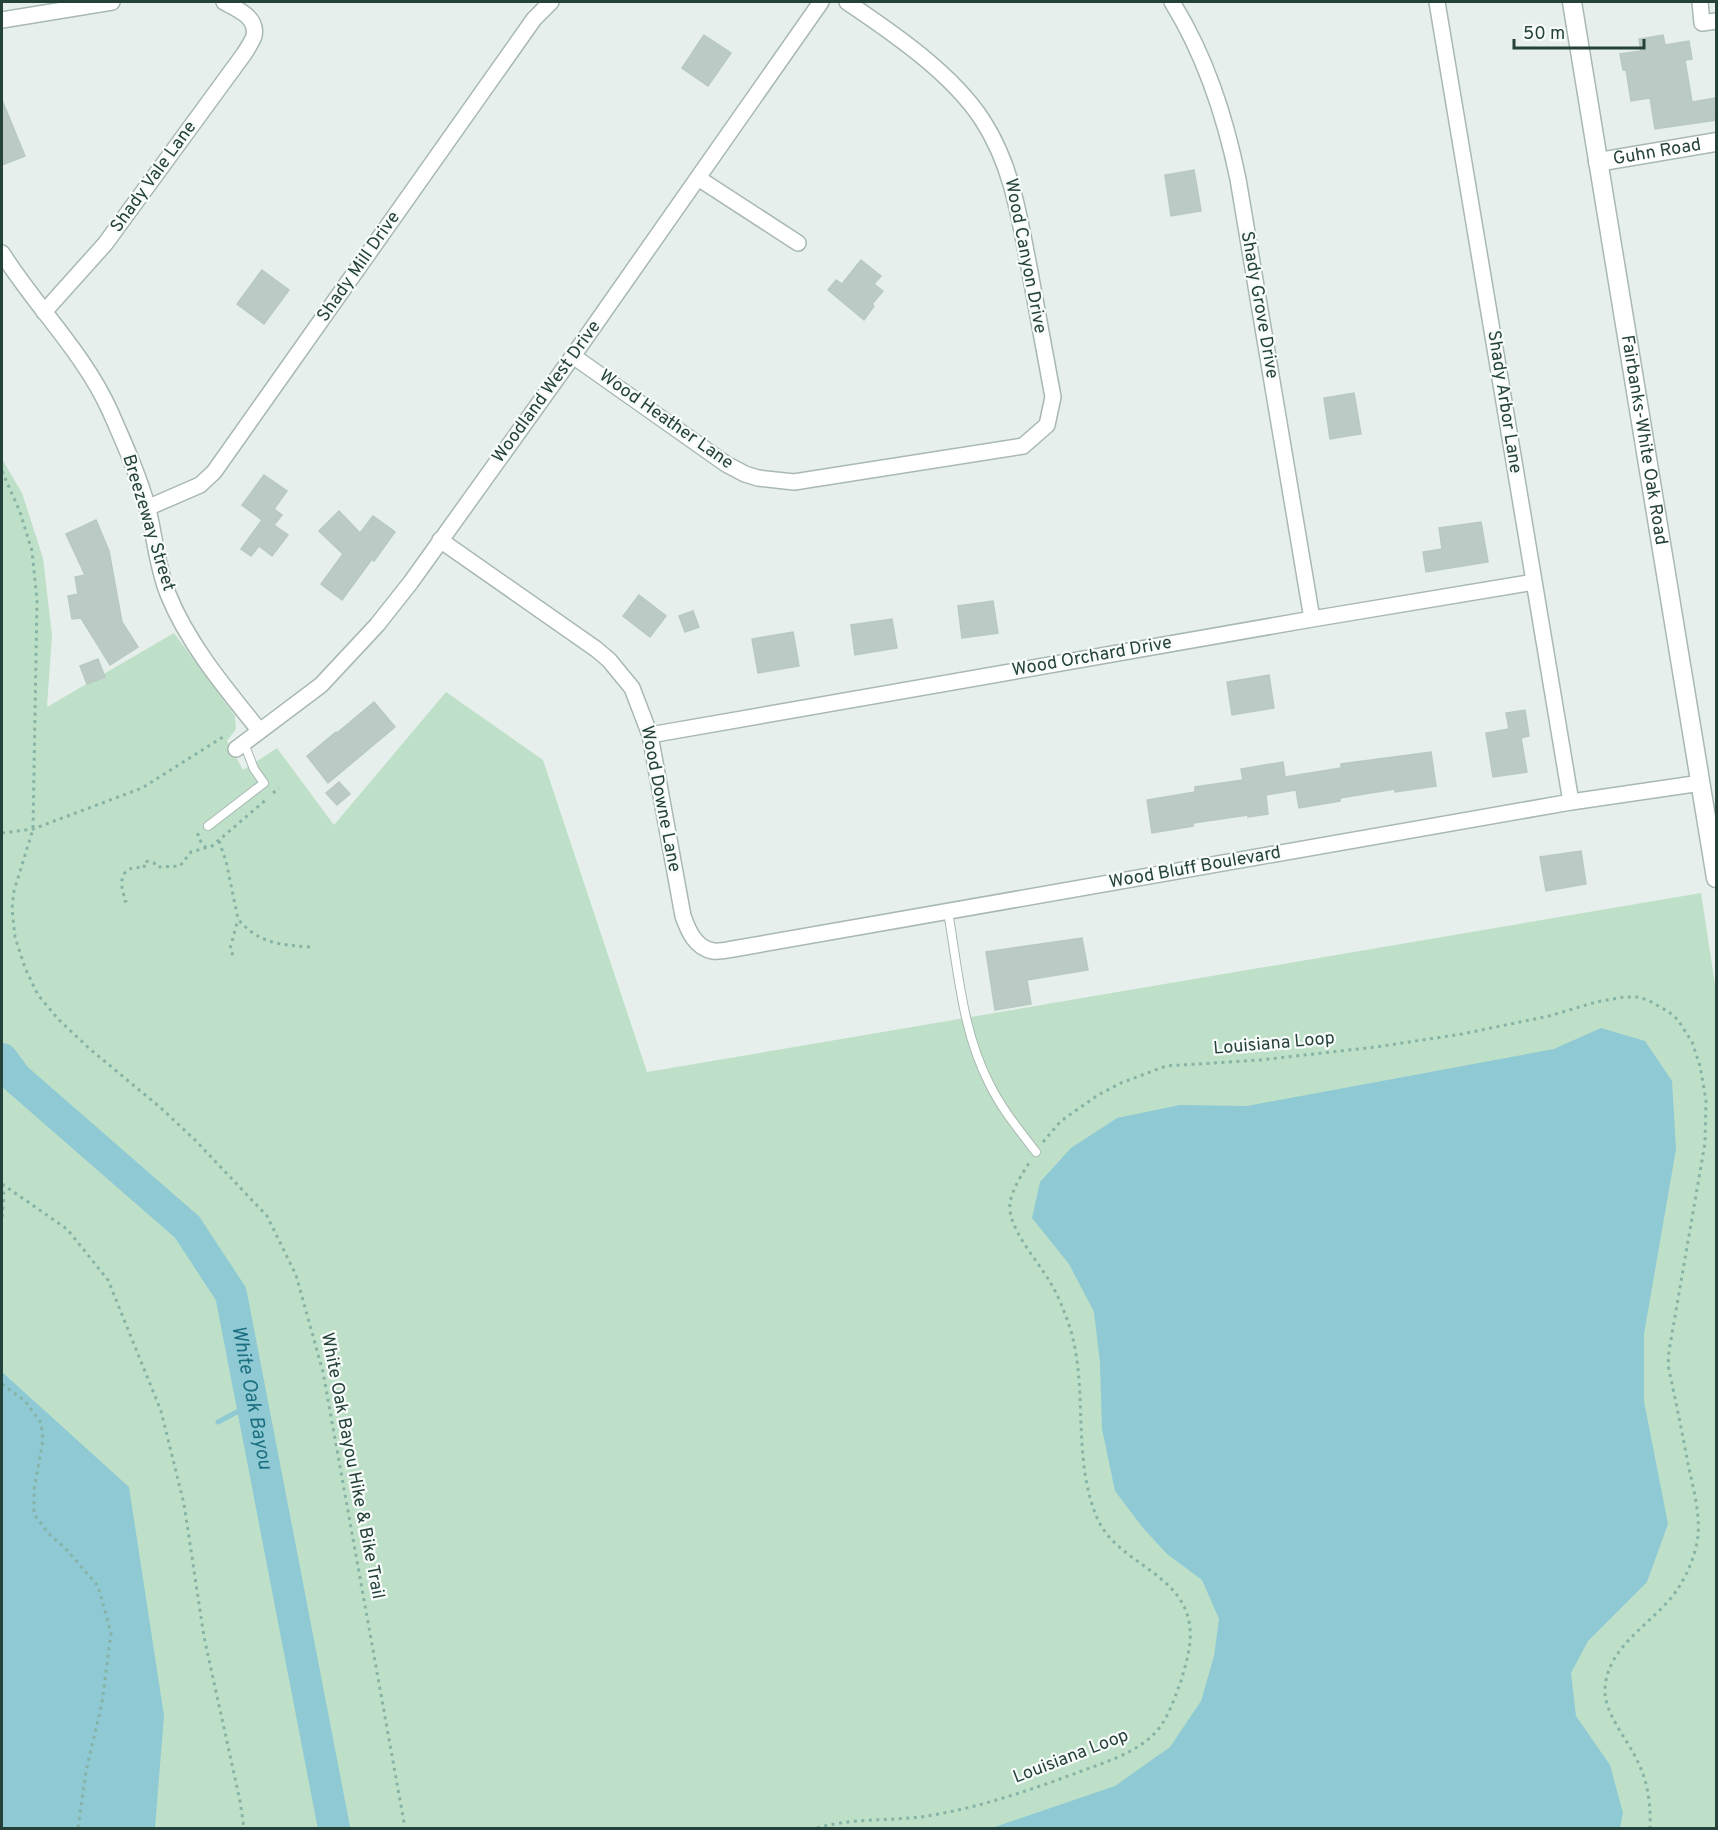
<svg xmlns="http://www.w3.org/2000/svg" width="1718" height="1830" viewBox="0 0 1718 1830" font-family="Overpass,sans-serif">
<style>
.green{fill:#bfe0c8}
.water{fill:#8ec9d4}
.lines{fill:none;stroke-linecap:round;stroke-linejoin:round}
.stream{stroke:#8ec9d4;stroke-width:5}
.river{stroke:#8ec9d4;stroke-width:32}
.building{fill:#bbcac4;stroke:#b8c9c2;stroke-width:1.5}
.service-casing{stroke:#a8b8b2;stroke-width:10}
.minor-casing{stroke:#a8b8b2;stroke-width:18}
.tertiary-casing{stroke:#a8b8b2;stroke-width:21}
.path{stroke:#86b3a5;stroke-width:3;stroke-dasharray:3 4.5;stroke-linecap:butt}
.service{stroke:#fff;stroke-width:8}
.minor{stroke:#fff;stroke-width:15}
.tertiary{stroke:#fff;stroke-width:18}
.labels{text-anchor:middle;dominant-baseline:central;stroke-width:4.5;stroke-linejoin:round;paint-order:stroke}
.street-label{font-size:18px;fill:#24423a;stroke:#f7fbf9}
.water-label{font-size:20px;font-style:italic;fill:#1c6f80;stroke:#f7fbf9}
</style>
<rect width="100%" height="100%" fill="#e6efeb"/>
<path class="green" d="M2,459L22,493L43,558L52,635L47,707L174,633L235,716L236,729L227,741L243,770L277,748L334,825L446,692L543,760L647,1072L1701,893L1716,991V1828H2Z"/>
<path class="water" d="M1601,1028L1645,1041L1672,1081L1676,1149L1644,1334V1401L1668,1524L1647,1582L1588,1641L1571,1673L1576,1716L1610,1765L1623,1813L1620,1828H992L1115,1786L1170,1747L1201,1701L1214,1656L1219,1619L1202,1580L1167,1554L1143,1528L1115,1491L1102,1429L1100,1363L1094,1312L1069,1264L1032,1218L1040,1182L1071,1148L1117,1118L1180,1105L1247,1106L1554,1049Z
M2,1372L129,1487L164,1716L155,1828H2Z"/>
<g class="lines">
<path class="stream" d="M218,1422L252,1404"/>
<path class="river" id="s1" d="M2,1059L16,1078L187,1227L231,1294L334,1828"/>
</g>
<path class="building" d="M704,35L731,53L708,86L682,68Z
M1663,35L1665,45L1689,41L1692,59L1685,60L1692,102L1716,98V120L1655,129L1650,98L1631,101L1626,70H1623L1620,54L1641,51L1639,39Z
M2,100L25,156L2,165Z
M1194,170L1201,211L1171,216L1165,175Z
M861,260L881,276L874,284L883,291L872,304L874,306L864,320L828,290L836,280L842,284Z
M262,270L289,290L264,324L237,304Z
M1354,393L1361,434L1330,439L1324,398Z
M264,475L287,491L274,509L282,515L274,525L288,535L272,556L259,546L251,556L241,549L262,520L242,505Z
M339,511L360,533L373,516L395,532L374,561L372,559L342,600L321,584L343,554L319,531Z
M96,520L109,551L122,622L138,647L110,665L81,618L72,619L68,596L78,594L75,577L85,575L66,534Z
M1481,522L1488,562L1426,572L1423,552L1442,549L1439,528Z
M639,595L666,616L650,637L623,616Z
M993,601L998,633L962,638L958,606Z
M693,611L699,627L685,632L679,616Z
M892,619L897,648L855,655L851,625Z
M793,632L799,666L758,673L752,639Z
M98,659L105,677L87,684L80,666Z
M1269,675L1274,708L1232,715L1227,682Z
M374,702L395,727L328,783L307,756L336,732L337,733Z
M1525,710L1529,736L1521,738L1527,772L1493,777L1486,733L1509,729L1506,713Z
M1431,752L1436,786L1395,792V789L1340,798V801L1299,808L1296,790L1266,795L1268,814L1248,817V815L1193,823V826L1152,833L1147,800L1195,792V787L1243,780L1241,769L1283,762L1285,777L1341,768V764Z
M339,782L350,794L337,805L326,793Z
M1581,851L1586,884L1546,891L1540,857Z
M1082,938L1088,970L1027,980L1031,1004L995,1010L986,952Z"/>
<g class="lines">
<g class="service-casing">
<path id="service" d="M208,826L264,783L254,769L244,743
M948,912C958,968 962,1031 989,1083C1001,1108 1019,1130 1036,1152"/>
</g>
<g class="minor-casing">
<path id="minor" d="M1172,2C1206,57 1225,116 1238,179L1312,619
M1437,2L1571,802
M1700,2L1702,23L1716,21
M2,20L112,2
M698,178L798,243
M2,253C36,307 84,353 110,411C124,443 139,476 148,509C155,538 157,567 168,594C188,644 226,689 259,730
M44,312L105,244L244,54C247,49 252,42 254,36C258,17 237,9 224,2
M573,356L726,464L745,474L758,478L794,482L1023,446L1047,425L1053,397C1045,354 1037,311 1029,267C1019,216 1012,166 983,121C953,74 893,33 847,2
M147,508L200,485L214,472L534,19L551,2
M440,540L596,649L609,660L632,688L650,735L683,916C688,930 695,948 713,951C719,952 727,950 733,949L1571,802L1701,783
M650,735L1312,619L1534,582
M236,749L321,685L377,625L411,582L573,356L821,2"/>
</g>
<g class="tertiary-casing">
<g id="tertiary">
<path id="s2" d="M1572,2L1716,878"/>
<path id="s3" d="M1598,162L1716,142"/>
</g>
</g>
<path class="path" d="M2,471L20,512L32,551L37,600L33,829L14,891L12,909L15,937L25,968L38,995L59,1020L91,1050L161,1108L196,1141L267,1216L296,1275L323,1372L405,1828
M273,793L279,788
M2,833L33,829L142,788L226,735
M198,833V838L206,848
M219,841L226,861L238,919C259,944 281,945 311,947
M124,902L126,901C118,883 120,864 144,868L145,861L154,863L157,867L180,866L191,852L212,846L268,798
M233,955L230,949L238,919
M1043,1142L1061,1121L1098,1095L1121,1083L1166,1066L1260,1060L1376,1047L1462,1034L1549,1016L1596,1002L1624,997H1637L1648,1000L1669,1012L1678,1020L1692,1042L1700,1066L1706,1100L1705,1143L1669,1351L1668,1365C1675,1398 1682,1431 1688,1464C1693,1487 1700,1512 1698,1536C1696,1553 1688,1573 1679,1587C1657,1622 1608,1643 1605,1688C1603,1712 1628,1740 1638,1762C1648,1783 1651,1805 1650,1828
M2,1184L67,1229L108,1280L161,1411L184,1504L204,1637L240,1801L244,1828
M2,1217L4,1195L2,1184
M2,1384L25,1401L41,1423L43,1440L34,1490V1514L48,1533L66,1549L98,1586L111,1633L102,1703L86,1771L78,1828
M817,1828C851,1818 886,1821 921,1817C975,1809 1028,1791 1079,1772C1105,1762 1134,1754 1154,1734C1168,1720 1174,1699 1181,1681C1187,1660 1194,1639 1188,1617C1176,1572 1117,1561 1098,1520C1069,1454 1092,1379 1065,1314C1061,1303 1056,1292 1050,1282C1038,1261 1007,1228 1010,1203C1012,1190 1022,1174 1029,1163"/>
<use href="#service" class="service"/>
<use href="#minor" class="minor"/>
<use href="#tertiary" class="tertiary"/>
</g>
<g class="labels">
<g class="street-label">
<text stroke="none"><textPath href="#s3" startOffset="60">Guhn Road</textPath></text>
<text transform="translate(154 177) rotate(-54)">Shady Vale Lane</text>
<text transform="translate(1025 256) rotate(79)">Wood Canyon Drive</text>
<text transform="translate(359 267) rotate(-55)">Shady Mill Drive</text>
<text transform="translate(1259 305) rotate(80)">Shady Grove Drive</text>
<text transform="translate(547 392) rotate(-54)">Woodland West Drive</text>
<text transform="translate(1504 402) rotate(81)">Shady Arbor Lane</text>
<text transform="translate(666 420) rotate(35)">Wood Heather Lane</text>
<text stroke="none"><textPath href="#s2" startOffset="444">Fairbanks-White Oak Road</textPath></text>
<text transform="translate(148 523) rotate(73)">Breezeway Street</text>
<text transform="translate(1092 657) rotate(-10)">Wood Orchard Drive</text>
<text transform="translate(660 799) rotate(79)">Wood Downe Lane</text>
<text transform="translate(1195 868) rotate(-10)">Wood Bluff Boulevard</text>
<text transform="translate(1274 1044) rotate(-5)">Louisiana Loop</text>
<text transform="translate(352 1466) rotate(79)">White Oak Bayou Hike &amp; Bike Trail</text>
<text transform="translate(1071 1757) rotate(-21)">Louisiana Loop</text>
</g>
<g class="water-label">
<text stroke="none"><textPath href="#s1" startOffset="436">White Oak Bayou</textPath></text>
</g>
</g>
<rect width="1718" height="1830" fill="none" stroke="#24423a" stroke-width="6"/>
<path d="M1514 39v9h130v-9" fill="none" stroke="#24423a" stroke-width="3"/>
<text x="1523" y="39" font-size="18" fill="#24423a" stroke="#f7fbf9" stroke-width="4.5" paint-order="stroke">50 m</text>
</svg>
